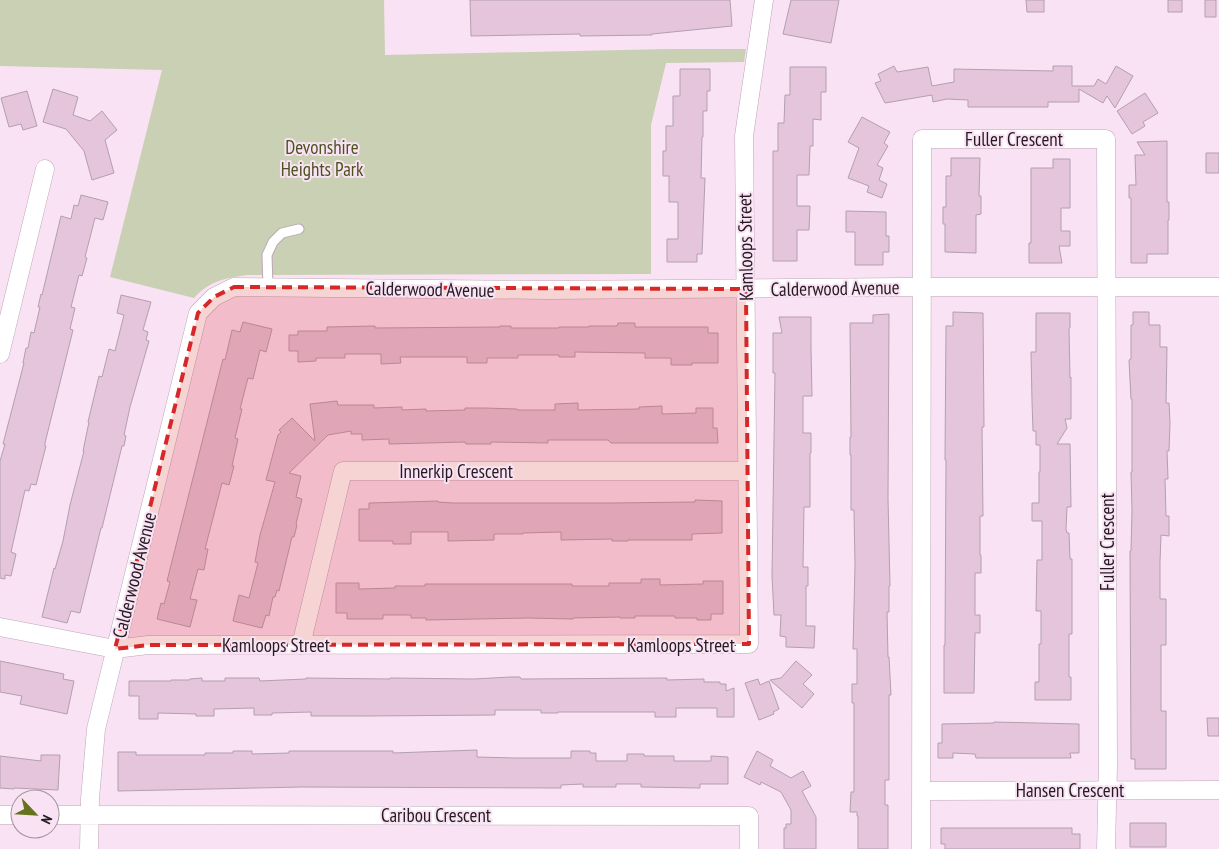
<svg xmlns="http://www.w3.org/2000/svg" width="1219" height="849" viewBox="0 0 1219 849" font-family="'PT Sans Narrow',sans-serif">
<style>
.green{fill:#c9d0b3}
.building{fill:#e4c5dc;stroke:#b49fae}
.lines{fill:none;stroke-linecap:round;stroke-linejoin:round}
.lane-casing{stroke:#bda7b7;stroke-width:11}
.street-casing{stroke:#bda7b7;stroke-width:19}
.lane{stroke:#fff;stroke-width:9}
.street{stroke:#fff;stroke-width:18}
.marked{fill:#d62828;fill-opacity:0.2;stroke:#d62828;stroke-width:4;stroke-dasharray:10 6;stroke-linejoin:round}
.labels{text-anchor:middle;dominant-baseline:central;stroke-width:4;stroke-linejoin:round;paint-order:stroke}
.street-label{font-size:19px;fill:#231b21;stroke:#f9e2f3}
.park-label{font-size:19px;fill:#49521d;stroke:#f9e2f3}
</style>
<rect width="100%" height="100%" fill="#f9e2f3"/>
<path class="green" d="M0,0H384L385,55L669,49H746L744,62L666,63L651,125V274L247,275C226,278 209,281 194,298L110,277L162,70L0,66Z"/>
<path class="building" d="M470,0H730L732,26L652,34V35L580,36V34L471,36Z
M791,0H839L831,43L783,34Z
M1026,0H1044V12H1027Z
M1168,0H1182V12H1168Z
M1205,0H1216V17H1205Z
M894,66L897,72L928,67L932,86L954,82V69L1053,71V66H1072V86H1094L1098,79L1106,84L1116,66L1133,76L1115,108L1107,96L1103,103L1079,89V102H1048V107H968V100L947,99L933,102L932,95L885,103L875,83L881,81L878,74Z
M790,67H826V92H821V120L813,119V146H810L809,175H797V206H810L809,230H797V261H773V151H778V123H784L785,95H790Z
M680,69H710V91H707V111H703V137H702L701,178H705L702,254H697V262H667V239H678V202H669V176H663V151H666V126H673V96H680Z
M53,89L78,97L73,115L90,121L102,111L117,130L105,140L114,173L92,180L84,151L66,129L43,122Z
M27,91L37,126L23,130L21,124L9,127L1,98Z
M1145,93L1158,113L1143,122L1145,126L1132,134L1117,111Z
M862,117L890,132L884,143L888,146L877,165L883,168L879,180L887,184L882,198L867,192L869,186L848,178L859,148L848,142Z
M1167,141V202H1169V220H1168V254H1147V263H1131V198H1129V185H1136L1135,155H1145L1137,142Z
M1206,153H1219V173H1206Z
M951,158H980L979,196H981V214L976,215V253L945,252V224H943V207H946V176H951Z
M1053,159H1070V208H1061V231H1070V246H1059L1062,263H1029V243H1031V168H1053Z
M81,195L108,202L103,220L95,218L85,257L87,258L82,276L79,275L71,307L75,308L70,329L73,330L45,443V446H46L36,485L31,484L29,491L25,490L11,552L16,554L11,576L5,575V579L0,578V461L5,444H3L24,363H23L26,348H28L31,332L34,333L40,307H38L41,294L42,295L61,216L71,219L74,205L78,206Z
M846,211L886,212V236H889V252H883V265H855V232H846Z
M121,295L151,302L143,330L148,332L146,340L149,341L130,407L124,435L126,436L124,446H122L102,528H101L80,613L71,611L67,623L42,617L54,568L55,569L63,541L70,505L84,451H83L89,422H88L99,376L102,377L109,349L115,351L124,315L117,313Z
M953,312L983,313L984,427H982L983,516H980V555H981V573H975V615H980V633H975L974,693H944V645H945L946,460H945L946,326H953Z
M1133,312H1149V325H1160V347H1167L1166,403H1169L1170,423L1169,451H1167L1168,479H1165L1166,516H1169V536L1161,535L1160,562V599H1166V645H1161V711H1166V769H1135V759H1131L1130,551H1131L1132,511L1131,472H1132V399H1131L1129,360L1131,359V325H1133Z
M1036,313H1070V328H1069L1070,378L1071,377V419H1065L1067,428L1057,444H1070L1071,507H1067L1066,529L1067,533H1069L1070,559H1072V634H1069V677H1071V700H1035V682H1039V644H1041V611H1036L1037,560H1042V521H1032V503H1039V472H1040V445H1036V431H1033L1032,401L1031,352H1036Z
M889,314L888,498L890,586H889V612H887L888,657H889L891,695H889V780H885V805H888V849H858V816H857V812H850L851,792H854V703H852V684H857V649H853L855,565L854,510H851V455H850V437H851L850,323H873V315Z
M779,317H811V349L812,396H803V433H811V453H810V507H804L803,567H808V586H806V626H815L814,648L786,647V637L780,636L781,615H774L772,576L775,373H773V333H782Z
M243,322L272,329L266,352L260,350L253,379L248,378L240,409H242L235,438L238,439L232,466H234L229,485L222,483L205,549H208L204,570L198,569L190,599L197,600L190,627L157,619L161,603L164,604L170,582L167,581L223,359L225,360L232,330L240,332Z
M618,323H635V327H708V333H718V363H692V365H671V358H645V353L575,352V357H559V355H518V358H487V363H467V357H400L401,363L381,364V354H345V358H316V361L298,362V351H289V335H298V331H327V327L375,326V328L500,327V326H511V328H559V327H589V326H617Z
M337,401L338,405H374V408L402,407V410L426,409V411L465,410V408H485L517,409V410H555V404L578,403V410L639,409V407L662,406V414L696,413V408H713V428H717L718,443H611L608,440H548V443L491,442V444H466L465,442L389,444V439L362,440V434H351V431L328,435L289,473L301,476L296,497L302,499L296,524L297,525L294,537H292L279,591L277,590L275,597H273L269,616L266,615L262,628L233,621L239,595L249,598L258,563L255,562L260,535L275,482L266,480L278,435L281,432L279,430L292,418L315,441L310,404Z
M695,500L722,501V533L692,534V540H628V541H612V539L561,540V532L523,533V534H494V540L448,541V532H411V544H393V541H359V509H369V503L438,501V502L453,503H612L695,502Z
M641,579H660V585L703,584V581H723V614H711V620H697V618H675V616H635V618H620V617L573,618V619L528,618L426,620V618H411V615H383V619H347V613H336V583H359V589L395,588V586H425V584H572V586H609V583H641Z
M0,661L64,674L63,679L74,681L67,714L20,704L22,696L0,692Z
M796,661L812,675L803,684L814,694L802,708L770,680L781,678Z
M511,677H520L521,679L667,678V680L704,679V682H720V684H726V691L734,688V717H717V708H676V717H655V712H558V713H541V710H495V715L365,716H311V712L272,713V715H254V708L214,709V716H196V714L158,713V719H139V696H129V681H171V680H190V679L202,678V681H225V678H259L260,681L306,679V678L390,679V678L474,679Z
M758,679L760,685L769,681L779,709L773,712L774,714L759,720L745,683Z
M1207,718H1219V736H1208Z
M994,722L1079,724V753H1070L1071,758H976L975,754L953,753V758H938V743H942V724L994,723Z
M477,750V757L515,758H571V751H590V753H596V761H627V754H644V756H674V761H711V756L728,757V784H700V788L641,787V784H616V787H583V784L561,785V788L302,787L118,791V752H136V755H205V753H233V751H252V754L289,753V751H393V753Z
M757,751L773,760L770,766L791,778L803,771L811,786L802,791L816,817V849H784V828H786V824H791V810L781,792L761,782L760,785L744,777Z
M41,755H60L58,790L14,788V789L0,788V756L41,761Z
M1130,823H1166V847H1130Z
M941,828H1072V834H1080V849H945V844H941Z"/>
<g class="lines">
<g class="lane-casing">
<path id="lane" d="M268,287L267,255L273,242L282,233L299,229"/>
</g>
<g class="street-casing">
<path id="street" d="M0,354L45,169
M0,627L115,649L148,645L749,644L744,136L764,0
M301,645L343,471H747
M921,791L1219,790
M0,815H20
M50,815L749,816V849
M89,849L90,799L96,729L198,313L214,297L234,287L548,290L904,287H1219
M921,849L922,139H1106L1108,766L1106,849"/>
</g>
<use href="#lane" class="lane"/>
<use href="#street" class="street"/>
</g>
<path class="marked" d="M234,287L746,289L749,644L148,645L115,649L198,313L214,297Z"/>
<g class="labels">
<g class="street-label">
<text x="1014" y="139">Fuller Crescent</text>
<text transform="translate(745 247) rotate(-91)">Kamloops Street</text>
<text transform="translate(835 288) rotate(-1)">Calderwood Avenue</text>
<text transform="translate(430 289) rotate(1)">Calderwood Avenue</text>
<text x="456" y="471">Innerkip Crescent</text>
<text transform="translate(1107 542) rotate(-90)">Fuller Crescent</text>
<text transform="translate(134 575) rotate(-76)">Calderwood Avenue</text>
<text x="276" y="645">Kamloops Street</text>
<text x="681" y="645">Kamloops Street</text>
<text x="1070" y="790">Hansen Crescent</text>
<text x="436" y="815">Caribou Crescent</text>
</g>
<g class="park-label">
<text x="322" y="147">Devonshire<tspan x="322" dy="22">Heights Park</tspan></text>
</g>
</g>
<g transform="translate(35 814) rotate(115)"><circle r="24" fill="#f9e2f3" stroke="#a3929f"/>
<path d="M0-4L9 19L0 12L-9 19Z" fill="#65731f"/>
<text y="-8" font-size="14" font-weight="bold" text-anchor="middle" fill="#231b21">N</text>
</g>
</svg>
